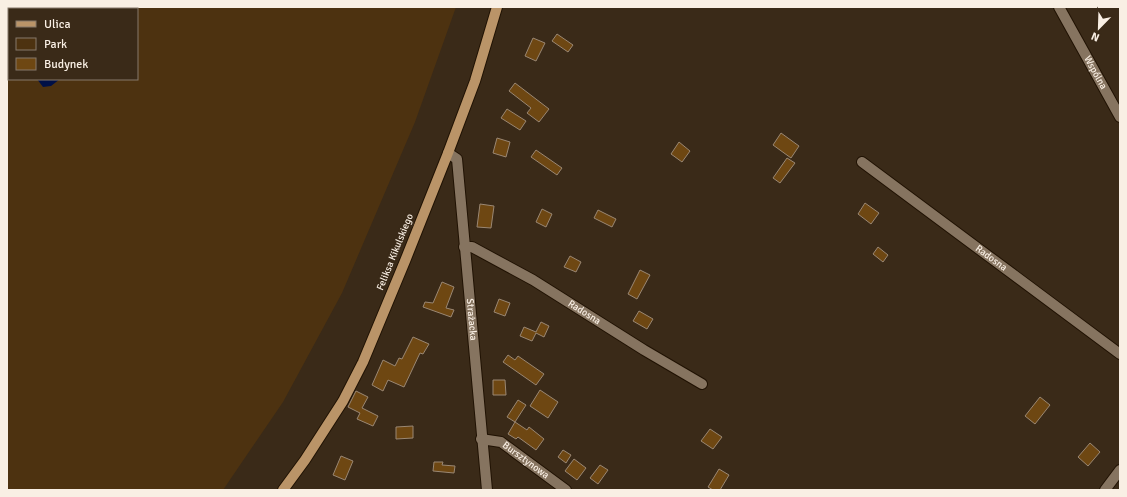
<svg xmlns="http://www.w3.org/2000/svg" width="1127" height="497" viewBox="0 0 1127 497" font-family="Signika,sans-serif">
<style>
.green{fill:#4d3210;fill-rule:evenodd}
.water{fill:#001047}
.building{fill:#6e4712;stroke:#9a8773}
.lines{fill:none;stroke-linecap:round;stroke-linejoin:round}
.minor-casing{stroke:#201203;stroke-width:12}
.major-casing{stroke:#201203;stroke-width:12}
.minor{stroke:#867460;stroke-width:10}
.major{stroke:#ba9468;stroke-width:10}
.labels{text-anchor:middle;dominant-baseline:central;stroke-width:4;stroke-linejoin:round;paint-order:stroke}
.street-label{font-size:10px;fill:#f9efe4;stroke:#3a2a18}
</style>
<rect width="100%" height="100%" fill="#3a2a18"/>
<path class="green" d="M7,7H456L415,122L342,293L283,402L223,490H7ZM9,9H137V79H9Z"/>
<path class="water" d="M29,7H116L114,9H29Z
M37,79H60L51,86L43,87Z"/>
<path class="building" d="M557,34L573,45L568,52L552,41Z
M533,38L545,43L536,61L525,56Z
M515,83L549,109L539,122L527,113L531,108L509,91Z
M507,109L526,121L520,130L501,118Z
M781,133L799,146L791,158L773,145Z
M497,138L510,142L506,157L493,153Z
M679,142L690,151L682,162L671,154Z
M536,150L562,168L557,175L531,157Z
M787,158L795,163L780,183L773,178Z
M865,203L879,213L871,224L858,214Z
M480,204L494,206L491,228L477,227Z
M542,209L552,214L546,227L536,222Z
M598,210L616,219L612,227L594,218Z
M878,247L888,255L883,262L873,254Z
M570,256L581,262L576,272L564,267Z
M640,270L650,275L637,299L628,294Z
M442,282L454,287L446,308L454,310L451,317L423,307L425,302L433,303Z
M499,299L510,303L505,316L494,312Z
M639,311L653,319L647,329L633,321Z
M541,322L549,326L544,337L536,333L532,341L520,336L524,327L536,332Z
M413,337L429,344L423,354L420,353L404,387L388,380L383,391L372,385L383,360L395,366L399,358L402,359Z
M508,355L515,360L518,356L544,374L536,385L503,362Z
M493,380H505L506,395H493Z
M540,390L558,402L548,418L530,406Z
M356,391L368,397L362,408L378,416L373,426L357,419L360,413L348,407Z
M1040,397L1050,405L1035,424L1025,416Z
M518,400L526,405L515,422L507,417Z
M515,422L527,430L529,427L544,439L536,450L518,437L516,439L508,434Z
M413,426V438L396,439V427Z
M710,429L722,437L713,449L701,441Z
M1090,443L1100,452L1088,466L1078,457Z
M563,450L571,455L566,463L558,457Z
M341,456L353,461L345,480L333,475Z
M574,459L586,468L577,480L565,471Z
M434,462H443L442,465L455,466L454,473L433,471Z
M600,465L608,470L598,484L590,478Z
M719,469L729,475L720,490H713L708,487Z"/>
<g class="lines">
<g class="minor-casing">
<g id="minor">
<path id="s1" d="M1059,7L1120,117"/>
<path id="s2" d="M448,153L457,159L487,490"/>
<path id="s3" d="M862,162L1120,354"/>
<path id="s4" d="M464,247H472L533,280L644,350L702,384"/>
<path id="s5" d="M481,439L501,442L566,490"/>
<path d="M1105,490L1120,470"/>
</g>
</g>
<g class="major-casing">
<path id="major" d="M283,490L305,460L343,401L363,362L405,261L448,153L475,81L497,7"/>
</g>
<use href="#minor" class="minor"/>
<use href="#major" class="major"/>
</g>
<g class="labels">
<g class="street-label">
<text stroke="none"><textPath href="#s1" startOffset="75">Wspólna</textPath></text>
<text transform="translate(395 252) rotate(-68)">Feliksa Kikulskiego</text>
<text stroke="none"><textPath href="#s3" startOffset="161">Radosna</textPath></text>
<text stroke="none"><textPath href="#s4" startOffset="138">Radosna</textPath></text>
<text stroke="none"><textPath href="#s2" startOffset="172">Strażacka</textPath></text>
<text stroke="none"><textPath href="#s5" startOffset="51">Bursztynowa</textPath></text>
</g>
</g>
<rect width="1127" height="497" fill="none" stroke="#f9efe4" stroke-width="16"/>
<rect x="8" y="8" width="130" height="72" fill="#3a2a18" stroke="#86796a"/>
<rect x="16" y="21" width="20" height="6" fill="#ba9468" stroke="#86796a"/>
<text x="44" y="28" font-size="12" fill="#f9efe4">Ulica</text>
<rect x="16" y="38" width="20" height="12" fill="#4d3210" stroke="#86796a"/>
<text x="44" y="48" font-size="12" fill="#f9efe4">Park</text>
<rect x="16" y="58" width="20" height="12" fill="#6e4712" stroke="#86796a"/>
<text x="44" y="68" font-size="12" fill="#f9efe4">Budynek</text>
<g transform="translate(1099 28) rotate(203)" stroke="#3a2a18" stroke-width="3" paint-order="stroke">
<path d="M0-3L7 15L0 10L-7 15Z" fill="#f9efe4"/>
<text y="-6" font-size="11" font-weight="bold" text-anchor="middle" fill="#f9efe4">N</text>
</g>
</svg>
